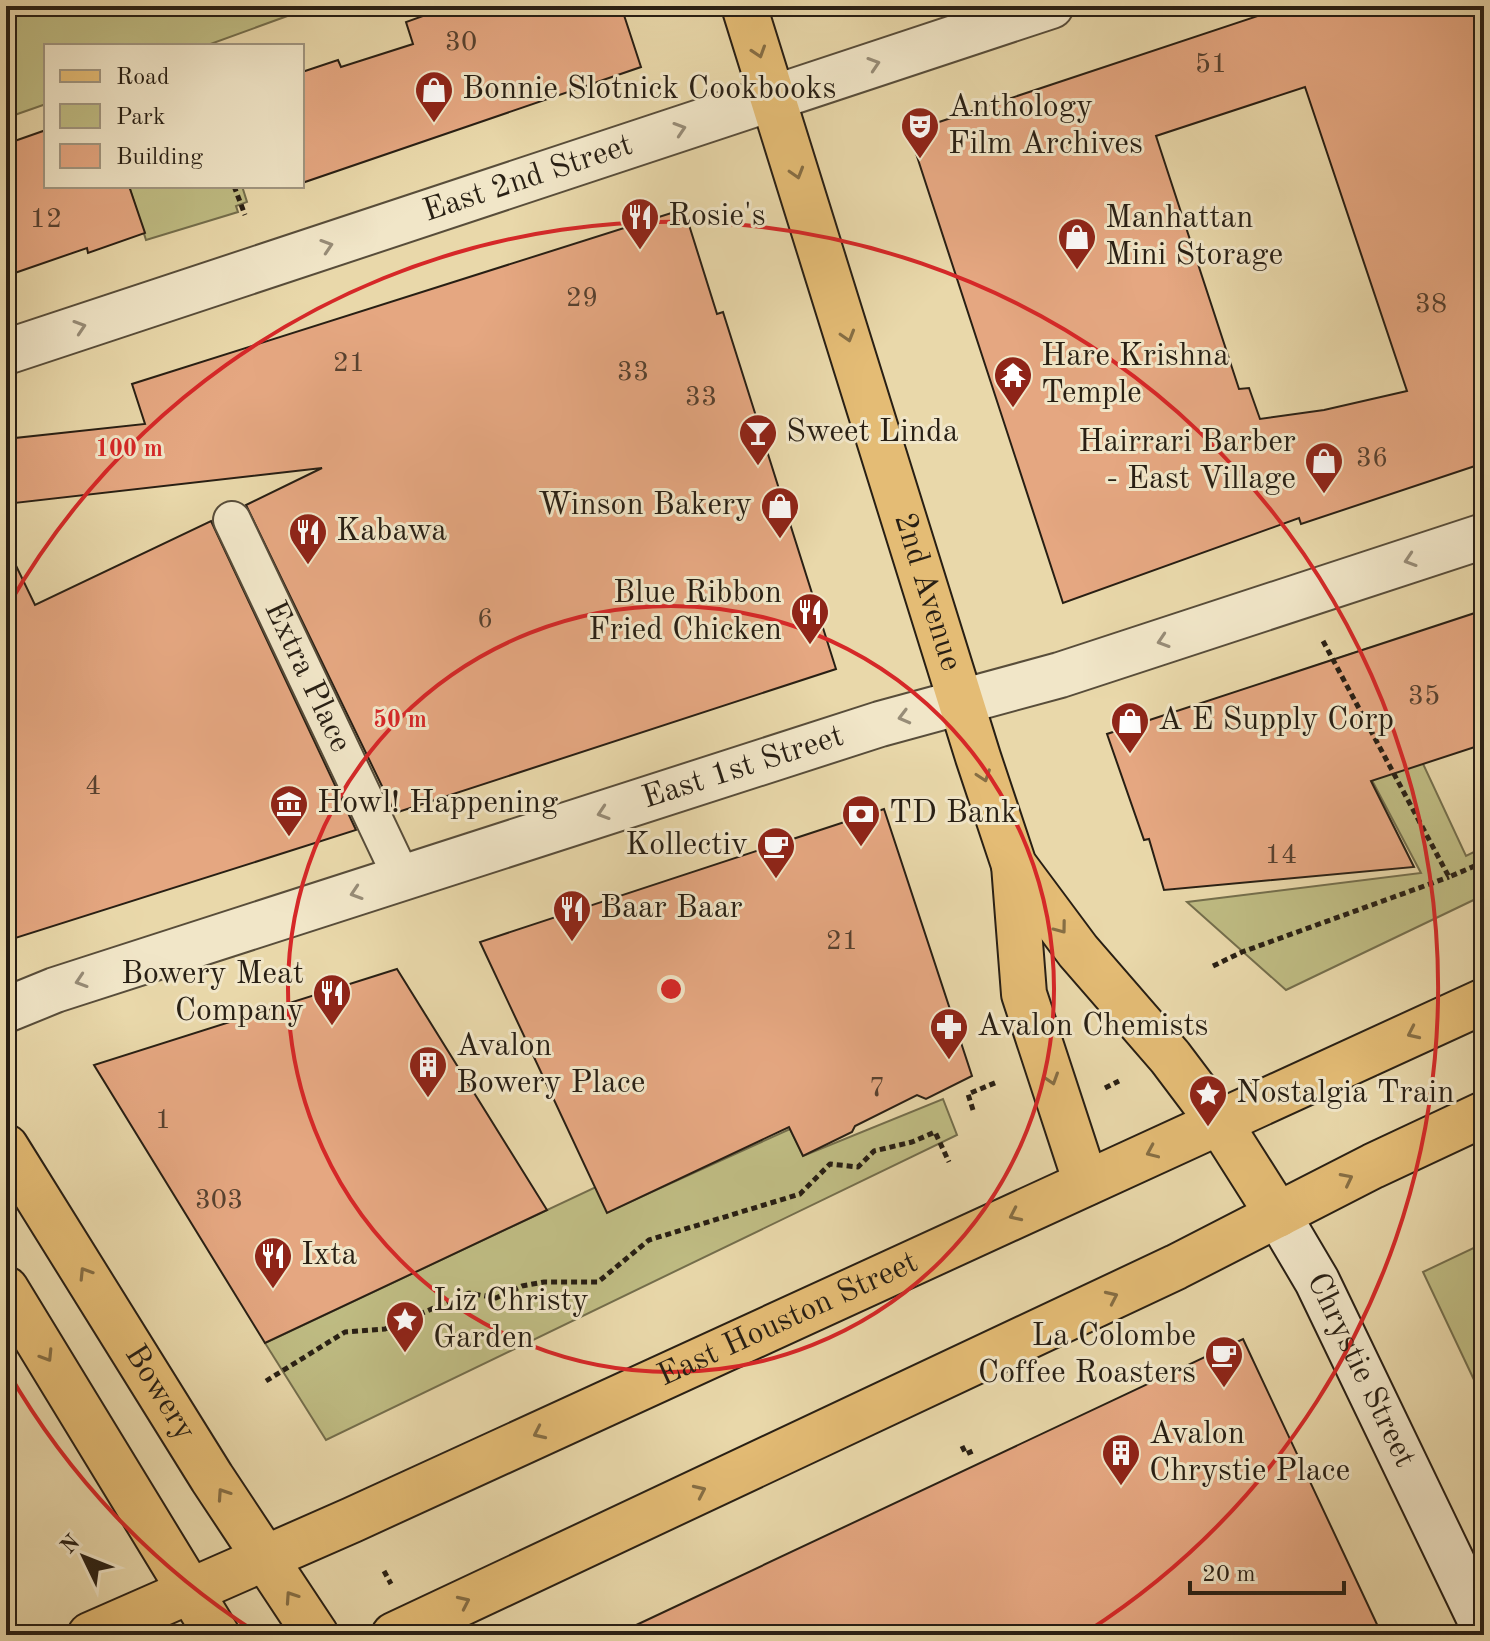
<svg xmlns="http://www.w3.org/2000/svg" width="1490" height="1641" viewBox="0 0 1490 1641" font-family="'Old Standard TT',serif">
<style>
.green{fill:#bfbc83;stroke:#746e4c;stroke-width:2}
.building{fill:#e5a781;stroke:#281f14;stroke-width:2;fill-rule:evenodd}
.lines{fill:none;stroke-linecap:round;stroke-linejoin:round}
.pedestrian-casing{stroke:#584d3a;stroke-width:40}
.minor-casing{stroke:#584d3a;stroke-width:48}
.secondary-casing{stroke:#281f14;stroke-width:48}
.primary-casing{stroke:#281f14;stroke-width:48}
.path{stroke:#281f14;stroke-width:5;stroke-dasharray:6 4;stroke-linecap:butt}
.pedestrian{stroke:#f1e6c8;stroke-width:36}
.minor{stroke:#f1e6c8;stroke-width:44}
.secondary{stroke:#f1e6c8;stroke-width:44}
.primary{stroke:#e4bc75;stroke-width:44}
.oneway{stroke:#866e44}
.oneway2{stroke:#978c77}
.ring{fill:none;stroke:#d62828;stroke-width:4}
.labels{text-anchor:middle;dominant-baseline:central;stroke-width:6;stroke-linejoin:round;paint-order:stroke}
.number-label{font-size:28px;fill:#57412f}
.poi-label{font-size:32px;fill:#281f14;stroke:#f1e6c8;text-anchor:start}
.street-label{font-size:32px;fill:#281f14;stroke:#f1e6c8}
.centre{fill:#d62828;stroke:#f1e6c8;stroke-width:4}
.ring-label{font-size:24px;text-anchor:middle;font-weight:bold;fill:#d62828;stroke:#f1e6c8;stroke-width:6;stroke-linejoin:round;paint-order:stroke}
</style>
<rect width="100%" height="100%" fill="#e9d8aa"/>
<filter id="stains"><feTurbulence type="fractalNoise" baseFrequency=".0025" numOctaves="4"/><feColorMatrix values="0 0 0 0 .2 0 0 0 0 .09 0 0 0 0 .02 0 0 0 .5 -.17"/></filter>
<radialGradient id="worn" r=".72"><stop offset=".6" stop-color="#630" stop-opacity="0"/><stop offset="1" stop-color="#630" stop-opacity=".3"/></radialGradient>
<path class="green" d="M6,6H315L205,46H46V104L6,118Z
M129,186H242L247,202L236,206L238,212L146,240Z
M1369,648L1466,856L1484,847V895L1286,990L1187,902L1421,873L1312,667Z
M943,1099L957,1135L326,1440L265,1343L598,1186L610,1211L790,1129L803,1156Z
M1484,1243V1401L1423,1272Z"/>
<path class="building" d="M423,6H621L641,67L302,183V72L338,60L341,67L413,44L406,22L426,15Z
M1288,6H1484V463L1301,524L1299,518L1063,603L909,132ZM1305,87L1407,391L1324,410L1260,419L1249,388L1239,389L1156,136Z
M46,130V186H129L145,233L88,253L87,248L6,276V144Z
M684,209L717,314L723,312L836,669L395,813L246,505L322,468L6,504V439L145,424L132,384Z
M211,521L356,830L6,941V545L35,605Z
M1484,610V744L1371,781L1414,867L1164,890L1149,839L1144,840L1107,734Z
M884,809L972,1076L926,1099L917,1095L855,1126L852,1132L803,1156L789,1127L607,1213L480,942Z
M397,969L547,1210L265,1343L94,1065Z
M1243,1339L1382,1635H615Z"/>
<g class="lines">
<g class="pedestrian-casing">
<g id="pedestrian">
<path id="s1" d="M232,520L402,878"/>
</g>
</g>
<g class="minor-casing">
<g id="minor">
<path id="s2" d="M6,352L1051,6"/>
<path id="s3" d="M6,1010L55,990L880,724L1060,675L1484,536"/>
</g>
</g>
<g class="secondary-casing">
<g id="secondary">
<path id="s4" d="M1278,1215L1317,1281L1484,1628"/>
</g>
</g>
<g class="primary-casing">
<g id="primary">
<path id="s5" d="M744,6L978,757L1014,865L1078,951L1170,1057L1219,1122L1278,1215"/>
<path d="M1014,865L1024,994L1086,1183"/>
<path id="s6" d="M6,1147L212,1478L316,1635"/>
<path d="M6,1289L217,1635"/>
<path id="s7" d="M90,1635L352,1520L1484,1001"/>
<path d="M394,1635L1176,1267L1373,1166L1484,1114"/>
</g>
</g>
<path class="path" d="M234,186L245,215
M1323,641L1449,877L1484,862
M1213,966L1242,952L1449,877
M1105,1088L1119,1081
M973,1110L968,1094L997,1082
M266,1381L345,1332L385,1329L469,1293L496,1298L522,1286L544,1282H598L649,1240L800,1194L830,1164L858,1167L874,1151L912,1142L935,1132L949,1162
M962,1446L966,1454L975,1450
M384,1571L391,1584"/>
<use href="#pedestrian" class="pedestrian"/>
<use href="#minor" class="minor"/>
<use href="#secondary" class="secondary"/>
<use href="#primary" class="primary"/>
</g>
<defs><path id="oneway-chevron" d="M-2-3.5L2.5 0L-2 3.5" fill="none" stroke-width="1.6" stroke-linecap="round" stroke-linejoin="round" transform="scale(2)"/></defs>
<g class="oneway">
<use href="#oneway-chevron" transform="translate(759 52) rotate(72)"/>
<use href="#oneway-chevron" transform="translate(797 173) rotate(73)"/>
<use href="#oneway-chevron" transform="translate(848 336) rotate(73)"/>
<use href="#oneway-chevron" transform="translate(984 776) rotate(71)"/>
<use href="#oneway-chevron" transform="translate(1061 928) rotate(53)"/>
<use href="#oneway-chevron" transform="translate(1413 1033) rotate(155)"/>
<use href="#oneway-chevron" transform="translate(1052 1079) rotate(72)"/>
<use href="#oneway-chevron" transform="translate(1152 1152) rotate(156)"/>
<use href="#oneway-chevron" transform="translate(1347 1179) rotate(-27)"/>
<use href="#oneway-chevron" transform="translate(1015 1215) rotate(155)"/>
<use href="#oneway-chevron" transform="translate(85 1273) rotate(-122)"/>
<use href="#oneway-chevron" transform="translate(1112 1297) rotate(-25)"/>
<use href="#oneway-chevron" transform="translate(47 1356) rotate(58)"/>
<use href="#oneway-chevron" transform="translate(539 1433) rotate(155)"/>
<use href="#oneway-chevron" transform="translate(700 1491) rotate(-25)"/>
<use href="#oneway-chevron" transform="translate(223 1494) rotate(-124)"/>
<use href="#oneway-chevron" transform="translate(291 1597) rotate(-124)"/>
<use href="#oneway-chevron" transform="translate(464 1602) rotate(-25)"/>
</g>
<g class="oneway2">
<use href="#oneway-chevron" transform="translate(874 64) rotate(-18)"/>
<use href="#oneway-chevron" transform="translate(680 129) rotate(-18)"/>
<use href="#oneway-chevron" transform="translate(327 246) rotate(-18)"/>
<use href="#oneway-chevron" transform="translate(80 327) rotate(-18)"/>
<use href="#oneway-chevron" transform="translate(1410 560) rotate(162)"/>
<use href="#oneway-chevron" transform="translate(1163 641) rotate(162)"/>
<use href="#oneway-chevron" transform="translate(904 717) rotate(165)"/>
<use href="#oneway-chevron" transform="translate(603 813) rotate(162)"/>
<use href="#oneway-chevron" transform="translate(356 893) rotate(162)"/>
<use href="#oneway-chevron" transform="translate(81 981) rotate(162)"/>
</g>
<g class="ring">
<circle cx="671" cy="989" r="383"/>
<path d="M254 1631A766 766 0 0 1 8 1372M8 606A766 766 0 1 1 1088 1631"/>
</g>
<defs>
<g id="shop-pin" transform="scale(2)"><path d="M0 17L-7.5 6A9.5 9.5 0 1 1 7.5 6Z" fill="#8f2418" stroke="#f1e6c8"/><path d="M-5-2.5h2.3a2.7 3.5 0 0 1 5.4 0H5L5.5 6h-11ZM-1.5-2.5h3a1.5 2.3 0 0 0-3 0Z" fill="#fff"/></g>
<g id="theatre-pin" transform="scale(2)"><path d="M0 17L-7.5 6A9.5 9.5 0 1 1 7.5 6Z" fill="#8f2418" stroke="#f1e6c8"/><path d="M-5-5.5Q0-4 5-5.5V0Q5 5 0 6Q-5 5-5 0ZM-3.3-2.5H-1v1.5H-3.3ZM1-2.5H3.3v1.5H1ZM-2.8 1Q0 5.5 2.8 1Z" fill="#fff"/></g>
<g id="restaurant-pin" transform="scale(2)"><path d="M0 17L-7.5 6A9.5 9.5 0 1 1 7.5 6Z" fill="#8f2418" stroke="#f1e6c8"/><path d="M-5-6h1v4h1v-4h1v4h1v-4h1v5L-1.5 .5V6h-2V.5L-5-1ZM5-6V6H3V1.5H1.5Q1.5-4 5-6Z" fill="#fff"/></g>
<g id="temple-pin" transform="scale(2)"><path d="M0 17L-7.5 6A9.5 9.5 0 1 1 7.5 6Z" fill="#8f2418" stroke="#f1e6c8"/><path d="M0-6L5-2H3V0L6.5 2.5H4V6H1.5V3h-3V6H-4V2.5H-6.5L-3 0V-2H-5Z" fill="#fff"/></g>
<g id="bar-pin" transform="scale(2)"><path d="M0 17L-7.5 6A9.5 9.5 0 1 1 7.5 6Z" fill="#8f2418" stroke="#f1e6c8"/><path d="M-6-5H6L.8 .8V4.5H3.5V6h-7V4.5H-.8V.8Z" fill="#fff"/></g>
<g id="museum-pin" transform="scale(2)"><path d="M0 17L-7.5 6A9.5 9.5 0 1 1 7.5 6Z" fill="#8f2418" stroke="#f1e6c8"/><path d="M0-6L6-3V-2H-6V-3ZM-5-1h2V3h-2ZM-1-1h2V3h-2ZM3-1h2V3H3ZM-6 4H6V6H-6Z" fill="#fff"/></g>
<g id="bank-pin" transform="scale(2)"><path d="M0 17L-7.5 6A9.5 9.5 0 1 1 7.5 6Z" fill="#8f2418" stroke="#f1e6c8"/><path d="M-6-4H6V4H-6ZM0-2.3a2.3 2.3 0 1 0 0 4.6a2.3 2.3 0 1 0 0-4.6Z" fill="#fff"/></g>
<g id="cafe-pin" transform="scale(2)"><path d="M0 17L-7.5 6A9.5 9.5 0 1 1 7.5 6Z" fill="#8f2418" stroke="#f1e6c8"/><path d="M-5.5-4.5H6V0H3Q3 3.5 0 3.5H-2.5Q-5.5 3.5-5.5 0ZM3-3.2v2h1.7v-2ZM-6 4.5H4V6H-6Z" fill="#fff"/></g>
<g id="pharmacy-pin" transform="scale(2)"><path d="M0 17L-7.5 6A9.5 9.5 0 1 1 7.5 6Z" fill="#8f2418" stroke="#f1e6c8"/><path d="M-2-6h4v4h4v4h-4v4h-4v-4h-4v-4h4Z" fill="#fff"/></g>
<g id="building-pin" transform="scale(2)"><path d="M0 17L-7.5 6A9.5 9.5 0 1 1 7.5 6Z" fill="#8f2418" stroke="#f1e6c8"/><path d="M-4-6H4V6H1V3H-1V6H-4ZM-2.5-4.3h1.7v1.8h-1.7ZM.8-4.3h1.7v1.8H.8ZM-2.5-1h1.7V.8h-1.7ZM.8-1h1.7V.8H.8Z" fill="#fff"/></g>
<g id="sight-pin" transform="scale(2)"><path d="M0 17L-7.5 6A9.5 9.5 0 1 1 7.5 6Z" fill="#8f2418" stroke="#f1e6c8"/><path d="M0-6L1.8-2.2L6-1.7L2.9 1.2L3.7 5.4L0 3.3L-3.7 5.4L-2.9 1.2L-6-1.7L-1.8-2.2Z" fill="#fff"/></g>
</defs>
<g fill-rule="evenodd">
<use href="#shop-pin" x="434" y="90"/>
<use href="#theatre-pin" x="920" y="126"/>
<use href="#restaurant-pin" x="640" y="217"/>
<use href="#shop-pin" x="1077" y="237"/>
<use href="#temple-pin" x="1013" y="375"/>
<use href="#bar-pin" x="758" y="433"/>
<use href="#shop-pin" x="1324" y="461"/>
<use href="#shop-pin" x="780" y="506"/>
<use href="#restaurant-pin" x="308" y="532"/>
<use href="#restaurant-pin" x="810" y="612"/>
<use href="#shop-pin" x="1130" y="721"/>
<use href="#museum-pin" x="289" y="804"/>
<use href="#bank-pin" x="861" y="814"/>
<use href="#cafe-pin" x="776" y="846"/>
<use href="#restaurant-pin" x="572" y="909"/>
<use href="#restaurant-pin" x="332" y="993"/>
<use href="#pharmacy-pin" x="949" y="1027"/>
<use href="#building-pin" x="428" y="1065"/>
<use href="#sight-pin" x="1208" y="1094"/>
<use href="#restaurant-pin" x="273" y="1256"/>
<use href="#sight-pin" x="405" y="1320"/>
<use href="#cafe-pin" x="1224" y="1355"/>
<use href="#building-pin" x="1121" y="1453"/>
</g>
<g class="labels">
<g class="number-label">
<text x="461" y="43">30</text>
<text x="1211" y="65">51</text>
<text x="46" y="220">12</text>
<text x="582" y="299">29</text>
<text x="1431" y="305">38</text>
<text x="349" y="364">21</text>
<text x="633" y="373">33</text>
<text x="701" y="398">33</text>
<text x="1372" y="459">36</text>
<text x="485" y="620">6</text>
<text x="1424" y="697">35</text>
<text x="93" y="787">4</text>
<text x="1281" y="856">14</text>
<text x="842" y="942">21</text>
<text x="877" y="1089">7</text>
<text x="163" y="1121">1</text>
<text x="219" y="1201">303</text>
</g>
<g class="poi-label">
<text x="462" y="90">Bonnie Slotnick Cookbooks</text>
<text x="948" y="108">Anthology<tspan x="948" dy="37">Film Archives</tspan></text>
<text x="668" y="217">Rosie's</text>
<text x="1105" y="219">Manhattan<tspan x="1105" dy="37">Mini Storage</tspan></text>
<text x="1041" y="357">Hare Krishna<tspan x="1041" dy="37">Temple</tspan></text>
<text x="786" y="433">Sweet Linda</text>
<text x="1296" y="443" text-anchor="end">Hairrari Barber<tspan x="1296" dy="37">- East Village</tspan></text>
<text x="752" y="506" text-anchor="end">Winson Bakery</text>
<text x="336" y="532">Kabawa</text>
<text x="782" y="594" text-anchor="end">Blue Ribbon<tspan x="782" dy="37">Fried Chicken</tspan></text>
<text x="1158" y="721">A E Supply Corp</text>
<text x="317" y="804">Howl! Happening</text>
<text x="889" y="814">TD Bank</text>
<text x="748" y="846" text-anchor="end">Kollectiv</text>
<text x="600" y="909">Baar Baar</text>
<text x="304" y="975" text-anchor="end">Bowery Meat<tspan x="304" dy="37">Company</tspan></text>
<text x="977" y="1027">Avalon Chemists</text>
<text x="456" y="1047">Avalon<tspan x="456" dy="37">Bowery Place</tspan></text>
<text x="1236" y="1094">Nostalgia Train</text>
<text x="301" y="1256">Ixta</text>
<text x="433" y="1302">Liz Christy<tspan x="433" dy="37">Garden</tspan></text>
<text x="1196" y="1337" text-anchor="end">La Colombe<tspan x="1196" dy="37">Coffee Roasters</tspan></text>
<text x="1149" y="1435">Avalon<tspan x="1149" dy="37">Chrystie Place</tspan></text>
</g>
<g class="street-label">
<text stroke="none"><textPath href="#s2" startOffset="550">East 2nd Street</textPath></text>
<text stroke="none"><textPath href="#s5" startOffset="614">2nd Avenue</textPath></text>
<text stroke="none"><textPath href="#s1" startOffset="174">Extra Place</textPath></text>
<text stroke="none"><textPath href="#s3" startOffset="776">East 1st Street</textPath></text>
<text stroke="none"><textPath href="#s7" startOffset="766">East Houston Street</textPath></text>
<text stroke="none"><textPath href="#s4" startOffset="176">Chrystie Street</textPath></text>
<text stroke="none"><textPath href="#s6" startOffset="290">Bowery</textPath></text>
</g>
</g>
<circle cx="671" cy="989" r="12" class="centre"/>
<g class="ring-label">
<text x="129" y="456">100 m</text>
<text x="400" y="727">50 m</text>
</g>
<rect width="1490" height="1641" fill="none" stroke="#e9d8aa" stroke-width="32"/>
<rect x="8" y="8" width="1474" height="1625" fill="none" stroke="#281f14" stroke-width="4"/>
<rect x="16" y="16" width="1458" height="1609" fill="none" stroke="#281f14" stroke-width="2"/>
<rect x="44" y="44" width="260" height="144" fill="#f1e6c8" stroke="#a19680" stroke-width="2"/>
<rect x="60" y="70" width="40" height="12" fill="#e4bc75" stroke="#a19680" stroke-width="2"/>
<text x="116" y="84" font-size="24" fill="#281f14">Road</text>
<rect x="60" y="104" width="40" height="24" fill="#bfbc83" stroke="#a19680" stroke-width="2"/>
<text x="116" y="124" font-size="24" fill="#281f14">Park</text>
<rect x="60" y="144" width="40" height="24" fill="#e5a781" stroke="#a19680" stroke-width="2"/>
<text x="116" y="164" font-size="24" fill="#281f14">Building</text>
<g transform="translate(84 1557) rotate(313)" stroke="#f1e6c8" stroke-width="6" paint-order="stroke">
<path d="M0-6L14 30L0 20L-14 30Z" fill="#281f14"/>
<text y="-12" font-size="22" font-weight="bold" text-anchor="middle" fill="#281f14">N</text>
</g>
<path d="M1190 1581v12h154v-12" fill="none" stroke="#281f14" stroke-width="4"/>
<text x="1202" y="1581" font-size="24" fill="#281f14" stroke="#f1e6c8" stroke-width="6" paint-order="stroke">20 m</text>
<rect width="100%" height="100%" filter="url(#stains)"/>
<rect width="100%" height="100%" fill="url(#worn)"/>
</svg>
